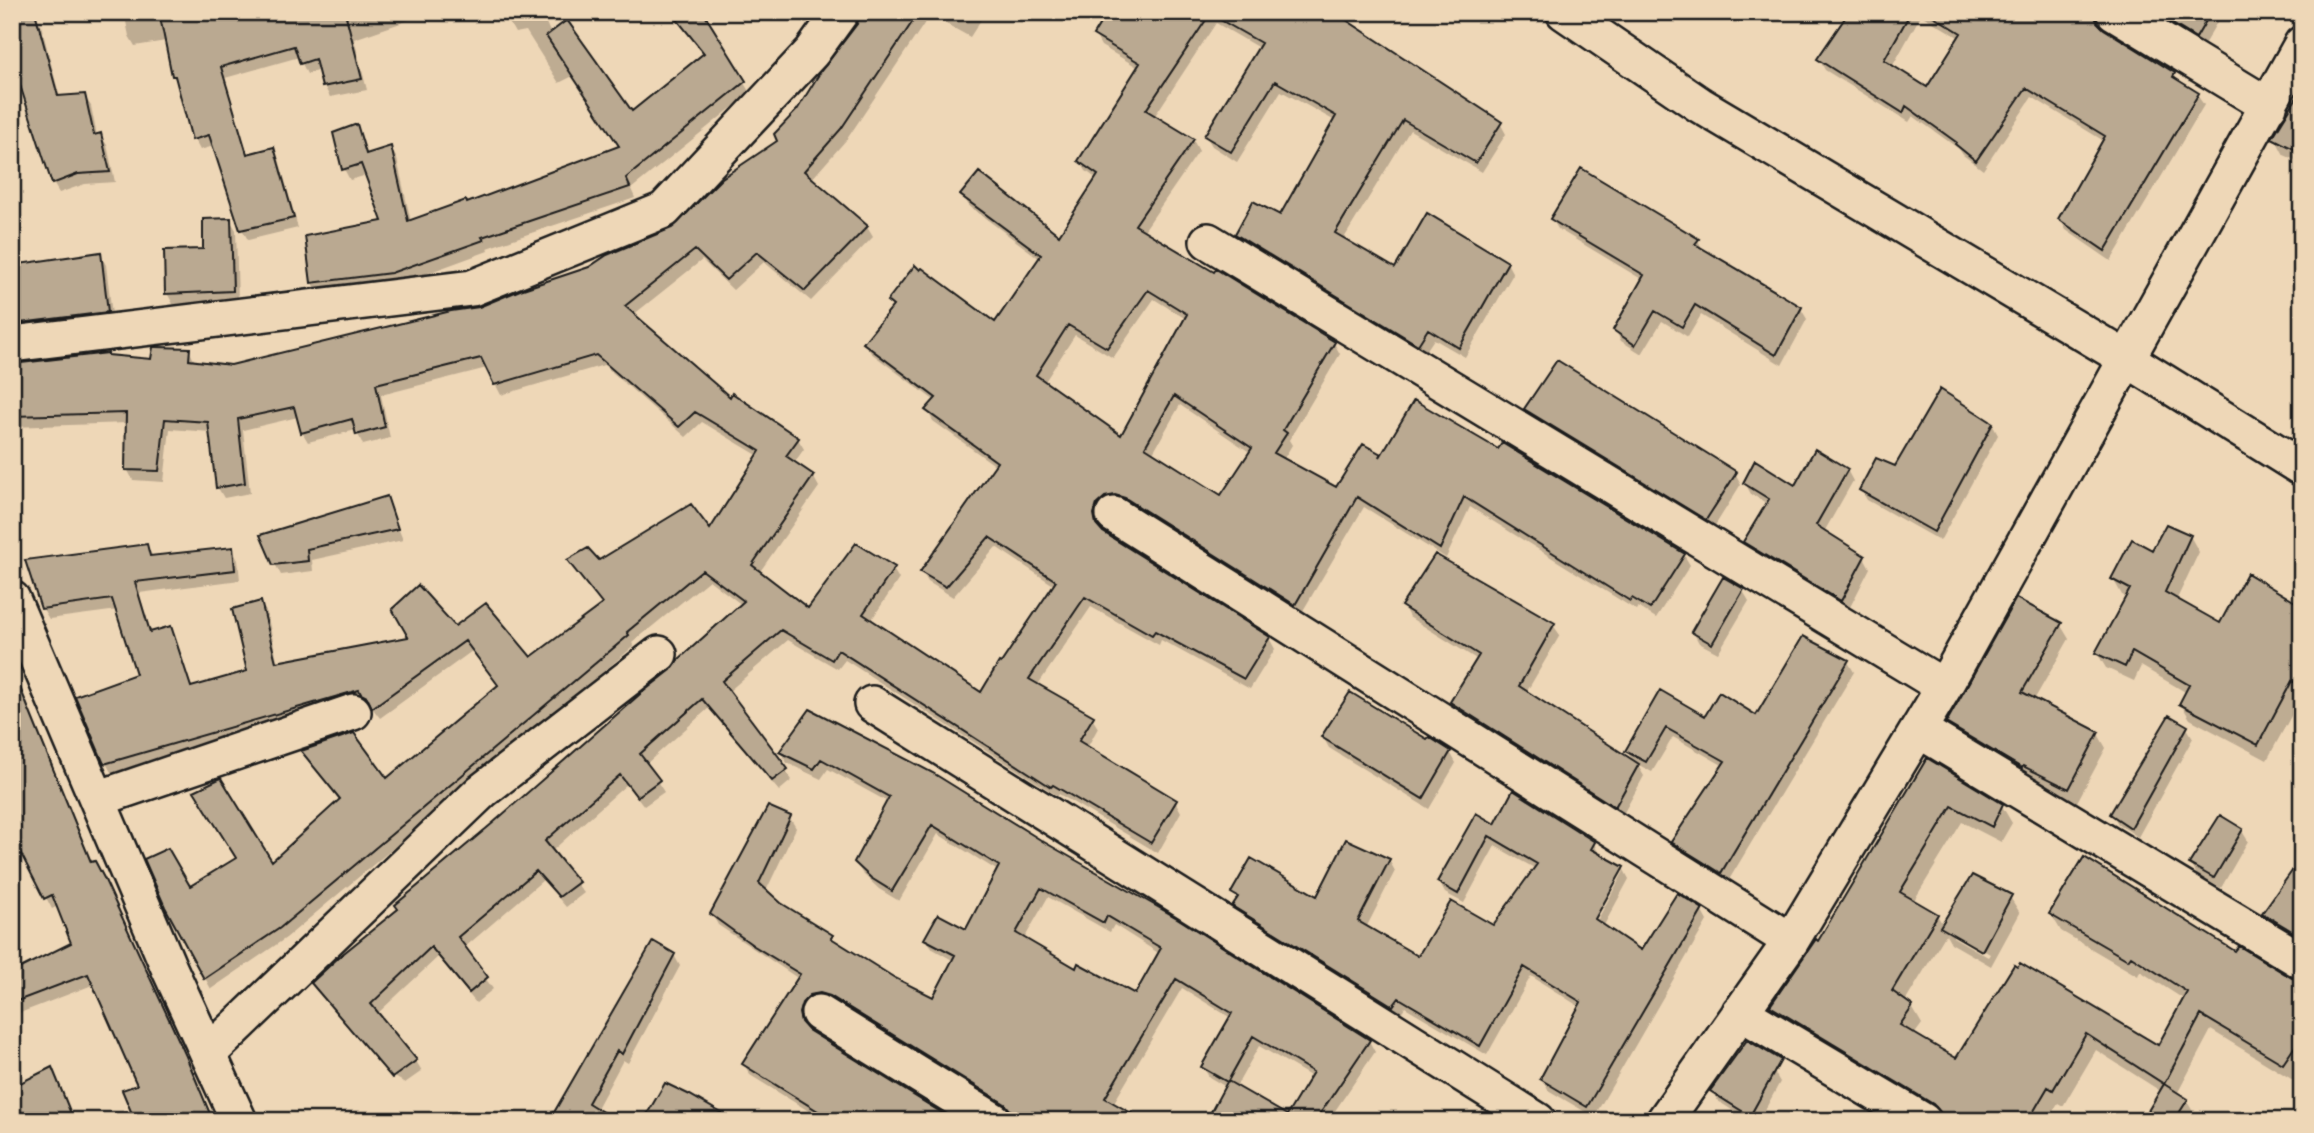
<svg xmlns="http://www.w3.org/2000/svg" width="2314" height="1133" viewBox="0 0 2314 1133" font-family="Caveat,sans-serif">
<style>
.shadow{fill:#0003;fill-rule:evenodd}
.building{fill:#baa991;stroke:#1c1c1c;stroke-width:2;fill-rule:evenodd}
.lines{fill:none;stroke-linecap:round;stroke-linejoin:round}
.street-casing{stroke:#1c1c1c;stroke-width:40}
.street{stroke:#eed7b7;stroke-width:35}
</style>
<rect width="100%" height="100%" fill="#eed7b7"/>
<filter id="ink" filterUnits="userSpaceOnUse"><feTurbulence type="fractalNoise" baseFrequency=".0143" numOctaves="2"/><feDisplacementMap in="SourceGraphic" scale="14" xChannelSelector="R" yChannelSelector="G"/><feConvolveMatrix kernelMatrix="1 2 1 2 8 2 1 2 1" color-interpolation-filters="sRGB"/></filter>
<g filter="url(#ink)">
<path class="shadow" d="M124,12H433L354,39L367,90L330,97L324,86L320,70L307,74L299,57L225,78L248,155L273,149L279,159L298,228L248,240L242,229L214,146L200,150L194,139L179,86L173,76L166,41L135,46L129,36Z
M503,12H541L551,34L632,114L705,55L671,12H701L750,93L631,189L635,198L487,248L488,251L398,284L319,293L312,282L384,223L367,175L350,180L344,169L356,126L362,137L368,155L391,148L397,159L411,222L467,205L621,148L573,76L559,83L526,31L515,33Z
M862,12H986L970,37L930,15L847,139L811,180L867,227L873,237L811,301L764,262L733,290L702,260L633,315L730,399L798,439L804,449L794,463L813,476L819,487L759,573L808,610L893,569L899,579L870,622L981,695L1055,586L996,547L953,597L928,582L922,572L996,466L933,421L927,410L935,401L871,353L865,343L893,308L889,301L996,324L1040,259L969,206L963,195L1059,238L1097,179L1086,171L1080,161L1139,68L1101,46L1095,35L1110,12H1329L1500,123L1506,134L1482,172L1410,130L1343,240L1395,270L1507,263L1513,274L1465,357L1434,339L1424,354L1243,245L1237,234L1280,218L1335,121L1281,91L1237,162L1212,146L1206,136L1259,48L1216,23L1154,117L1193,140L1199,151L1143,232L1334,343L1340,354L1289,440L1292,445L1283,460L1337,490L1380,456L1382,458L1684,555L1690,565L1656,618L1638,607L1636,610L1470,507L1446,558L1364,507L1301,614L1103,515L1099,525L1100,531L1269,638L1275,649L1250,689L1161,640L1159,645L1091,607L1037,686L1092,718L1098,728L1087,748L1175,801L1181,812L1158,853L1059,794L1058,796L845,660L838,669L788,640L728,692L792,780L779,791L709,708L646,764L664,792L644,806L627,784L552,851L584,893L566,907L543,880L464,948L493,989L476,1003L438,957L377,1014L416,1061L422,1071L405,1083L386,1072L320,994L313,983L673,671L742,605L709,580L632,643L634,646L286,938L211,989L166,906L189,888L272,864L340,801L304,752L387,781L499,687L472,651L380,718L366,700L112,774L106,763L138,675L118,610L49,619L43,609L147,546L153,557L232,549L238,560L240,580L139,593L152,634L170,629L176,639L192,688L249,672L260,603L267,613L278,664L455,628L531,660L603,606L570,561L598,562L711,532L759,456L702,422L686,437L604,365L501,395L487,368L381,395L390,438L363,445L356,430L308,442L302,432L298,417L243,430L250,493L224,498L218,488L211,432L170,429L164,482L133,480L127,469V423L12,427V365L109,357L152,361L189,350L195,362L232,367L480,308L590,268L672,230L779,141L859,25ZM1154,299L1186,319L1121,438L1044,383L1075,335L1113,358ZM1180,405L1251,453L1221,497L1152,454ZM1089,720H1093L1076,749L1073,747Z
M1851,12H2063L2174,74L2180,84L2197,95L2204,105L2111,261L2066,230L2060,219L2104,141L2032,97L1983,170L1963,155L1959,149L1913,116L1909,122L1825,70L1819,59ZM1921,15L1960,38L1928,90L1892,67Z
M2144,12H2223L2202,48Z
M34,14L41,25L60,98L84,96L91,106L97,136L100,135L107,145L115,182L85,184L59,193L53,183L22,83L12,85V19Z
M2302,95V163L2284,155L2275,138Z
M1552,219L1698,240L1704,252L1801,309L1807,319L1782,365L1701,315L1688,337L1662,321L1642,354L1621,341L1615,330L1643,280L1558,229Z
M230,220L236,230L238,302L173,304L167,293Z
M100,254L106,265L113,323L12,336V266Z
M1526,409L1735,473L1741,484L1713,529L1532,420Z
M1992,424L1998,435L1940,541L1867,500L1861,490Z
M1847,470L1853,481L1824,532L1864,557L1870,568L1848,611L1752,553L1745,542L1768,504L1751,494L1745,483L1796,487Z
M386,498L403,540L312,560L313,571L281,575L275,564Z
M2190,536L2199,552L2176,601L2221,625L2302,608V696L2267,760L2190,719L2181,704L2187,693L2141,666L2134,681L2106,668L2097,653L2127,597L2122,595L2113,579L2153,552Z
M1743,591L1749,601L1718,653L1699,643L1693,632Z
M1403,606L1553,625L1560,635L1526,693L1634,763L1627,751L1661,693L1705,719L1757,718L1848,662L1854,672L1727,883L1680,853L1673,842L1724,766L1673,737L1652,772L1637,764L1644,776L1622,816L1458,713L1452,703L1478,660L1409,617Z
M2060,624L2069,639L2034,700L2098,734L2106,748L2077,802L1956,737L1948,723Z
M12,664L92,863L109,890L192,1069L213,1121H137L140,1086L95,984L12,1016V974L74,943L58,906L52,909L25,857L12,862Z
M810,711L1369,1041L1375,1052L1328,1121H1208L1226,1087L1209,1077L1203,1067L1231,1018L1182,988L1113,1104L1042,1121L899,1040L897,1043L808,1013L804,1025L805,1029L952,1121H825L750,1075L744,1064L799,979L718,925L712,914L790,818L796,828L766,891L780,904L832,936L835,943L894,979L934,1000L954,961L933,949L926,939L966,931L998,871L938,834L899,901L879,889L862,873L856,862L888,802L828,769L821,779L787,763L781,753ZM1048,897L1110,932L1114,925L1160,954L1136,997L1076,971L1024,939ZM1259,1046L1312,1077L1288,1117L1236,1087Z
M2187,728L2193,738L2138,837L2118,824L2112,814Z
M1323,737L1428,741L1450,752L1456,763L1429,809L1329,748Z
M1927,760L2002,806L2012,823L2001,842L1962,822L1913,902L1937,915L1943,925L2010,897L2020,913L1991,966L1951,943L1946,934L1905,1002L1912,1007L1922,1024L1914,1035L1957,1061L2015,967L2158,1047L2185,1000L2140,971L2138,976L2061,931L2051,914L2235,954L2291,980L2302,983V1066L2293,1080L2211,1030L2177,1094L2186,1100L2197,1118L2195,1121H2144L2162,1092L2096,1050L2063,1106L2058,1103L2047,1121H1945L1781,1023L1772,1006L1819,943ZM1953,933L1990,954L1988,957L1953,937Z
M1496,826L1594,843L1599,855L1623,868L1629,879L1603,927L1641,953L1701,910L1707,921L1594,1117L1548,1090L1542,1079L1580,1007L1531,976L1487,1055L1405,1007L1399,1016L1240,917L1234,906L1238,900L1233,893L1318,899L1389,860L1395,871L1366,928L1419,958L1493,927L1536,869L1495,846L1464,903L1445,893L1439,882ZM1620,871H1624L1593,928L1590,926Z
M2242,831L2248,841L2221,888L2197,875L2191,864Z
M2302,865V947L2274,930L2264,913Z
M674,955L680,966L628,1063L623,1060L596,1110L550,1121Z
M1774,1072L1780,1082L1759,1121H1749L1718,1101L1712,1091Z
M424,1113L432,1121H415Z"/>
<path class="building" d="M35,12L58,96L85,94L94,135L101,133L110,172L78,174L52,184L16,73L12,74V17Z
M159,12H345L362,79L322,87L315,59L300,64L294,46L221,67L247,154L274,147L294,218L240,230L209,135L192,140L175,76H172Z
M671,12H703L746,81L626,178L630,187L482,237L484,240L391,273L311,283L305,236L382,221L361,164L342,170L333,133L357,124L366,154L391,146L408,221L466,200L467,203L619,146L546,36L567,20L632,111L704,53Z
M861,12H919L841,129L804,171L868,226L805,291L757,252L726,280L695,250L625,306L730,397L732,393L799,438L786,456L814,475L752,565L808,608L856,543L895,567L863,614L981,692L999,662L1001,663L1056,581L989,537L946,587L920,572L997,462L925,410L936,398L863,343L893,306L887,301L915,265L920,270L922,268L995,322L1041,255L960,195L979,172L1059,235L1098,175L1078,161L1140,63L1093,35L1107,12H1334L1502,122L1476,163L1403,120L1335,233L1395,268L1427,213L1508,262L1459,348L1428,329L1418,345L1235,234L1253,201L1280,215L1336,116L1275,81L1231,152L1204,136L1261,43L1210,14L1146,110L1194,139L1135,225L1214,272L1216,269L1335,342L1283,430L1287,433L1274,453L1336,487L1363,444L1381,454L1380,457L1414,400L1498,449L1502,443L1685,554L1650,609L1632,598L1630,601L1464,497L1440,549L1357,497L1295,605L1125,498L1115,495L1105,497L1097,504L1094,514L1096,524L1103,532L1270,637L1244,679L1155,631L1152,635L1085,597L1029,679L1094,716L1079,741L1177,800L1151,843L1053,785L1051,787L838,650L832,660L781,630L722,681L788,769L772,781L702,699L640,754L660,780L637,797L620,775L545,841L579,882L559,897L536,871L458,937L488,977L469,993L431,947L371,1004L417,1060L392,1078L311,983L339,957L398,909L395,905L494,822L639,695L671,670L678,660L744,601L702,570L627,632L629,635L280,928L204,979L165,907L144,859L168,848L190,886L236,858L194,791L221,778L272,861L340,799L301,751L354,733L387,778L498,685L465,641L372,708L367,697L361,694L359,690L104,764L75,696L136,674L112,599L41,609L25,560L147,544L150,556L233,547L235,570L135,582L150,632L171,626L191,687L247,671L232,609L261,601L276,662L408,637L392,609L418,585L455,626L486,603L531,657L602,604L567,560L588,548L599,560L691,504L710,529L760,451L695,412L679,427L596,355L494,385L481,358L376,384L385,427L356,435L352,419L301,433L294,407L238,419L245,483L216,488L208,422L165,419L159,471L125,470L126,413L12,416V364L108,353V355L151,359L153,347H157L190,348L189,360L231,365L451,311L479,307L520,290L589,267L607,255L672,228L722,178L777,141L774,134L797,110L821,71L857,24ZM1148,290L1187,314L1121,435L1036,375L1068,325L1107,348ZM1174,396L1252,448L1221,495L1145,447Z
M1849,12H1911L1884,60L1927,87L1961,33L1927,12H2094L2097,22L2104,29L2175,73L2173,77L2199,93L2105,251L2058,219L2105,136L2026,88L1976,161L1955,144L1956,142L1906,106L1903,113L1817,59Z
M2153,12H2211L2196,38Z
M2302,89V153L2272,138Z
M1581,168L1699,239L1695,244L1802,307L1776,355L1695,305L1682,327L1655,311L1635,345L1613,330L1644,275L1550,219Z
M231,218L233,291L165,294L164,250L203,249V219Z
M101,252L108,312L12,324V265Z
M1557,360L1737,472L1706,520L1524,409Z
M1940,389L1993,423L1934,532L1859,490L1876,458L1895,466Z
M1815,449L1848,469L1816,525L1865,556L1841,601L1743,542L1769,499L1743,483L1755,460L1795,485Z
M387,496L398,529L307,549L308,561L273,565L260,535Z
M2166,524L2191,535L2165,592L2220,623L2247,573L2302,606V687L2292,681L2258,745L2179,704L2189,685L2132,652L2125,667L2095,653L2130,589L2111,579L2132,539L2152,550Z
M1435,554L1555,623L1519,686L1639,764L1615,807L1450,702L1479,655L1401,606Z
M1723,577L1744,589L1712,644L1691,632Z
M2016,598L2062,623L2022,692L2099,732L2069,789L2023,766L2022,768L1946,723Z
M1803,636L1849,660L1721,873L1671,842L1725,761L1666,728L1646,762L1625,751L1660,690L1705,716L1719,692L1756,715Z
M12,668L91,862L95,861L104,878L186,1056L213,1121H135L122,1090L137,1085L88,974L12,1003V972L71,943L52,895L44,899L12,836Z
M1350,692L1402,724L1427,739L1429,737L1451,751L1423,799L1321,737Z
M810,709L933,773L1044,842L1177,918L1370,1040L1315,1121H1206L1227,1082L1201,1067L1232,1013L1176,979L1105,1098L1145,1121H1014L1011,1111L1005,1104L830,996L820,993L810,995L802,1003L799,1013L801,1022L808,1030L955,1121H834L742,1064L800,974L754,946L710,914L768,806L791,816L759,883L781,903L833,935L831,938L895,978L933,997L955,955L924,939L938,914L966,929L999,866L932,825L892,891L871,878L854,862L889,797L821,759L814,769L779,752ZM1041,888L1104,923L1107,916L1161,948L1135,994L1078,963L1076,968L1016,933ZM1253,1036L1313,1072L1287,1115L1228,1081Z
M2169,715L2188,726L2131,828L2110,814Z
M1927,758L2003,804L1992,827L1952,806L1900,892L1938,914L1892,991L1913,1006L1900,1025L1956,1058L2014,965L2017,967L2020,963L2158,1045L2187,992L2131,956L2128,960L2049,914L2084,857L2235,951L2239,946L2292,978L2302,981V1036L2283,1064L2201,1015L2164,1084L2086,1034L2053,1090L2048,1087L2028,1121H1954L1941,1113L1933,1104L1770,1006L1816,939L1818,941Z
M1513,790L1595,842L1591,849L1624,867L1595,919L1641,950L1677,893L1703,909L1587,1107L1540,1079L1581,1002L1524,967L1480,1046L1399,998L1393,1006L1232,906L1238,897L1231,893L1251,858L1317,896L1346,839L1390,859L1358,921L1418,956L1451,901L1493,925L1537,864L1489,836L1458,894L1437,882L1476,813L1495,824Z
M2220,815L2243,829L2214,878L2189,864Z
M2302,857V937L2262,913Z
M1972,875L2012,895L1982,951L1940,927Z
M653,941L675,954L622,1054L617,1051L588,1103L617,1121H549Z
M1747,1040L1781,1060L1750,1116L1710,1091Z
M52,1067L74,1121H25L12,1095V1087Z
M665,1083L690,1095L735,1121H643Z
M2164,1084L2188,1099L2174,1121H2142Z"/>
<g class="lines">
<g class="street-casing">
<path id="street" d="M1564,12L1700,105L2127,359L2302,468
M2114,12L2269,106
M1208,241L1944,687
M12,344L472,288L664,210L812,52L841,12
M1114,515L1791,941
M12,599L169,968L239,1121
M872,704L1538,1121
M1919,730L2302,961
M97,799L353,712
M1740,1012L1923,1121
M819,1013L994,1121
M209,1053L482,791L659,654
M1664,1121L1791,941L1944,687L2302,44"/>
</g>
<use href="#street" class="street"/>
</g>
</g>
<rect width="2314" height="1133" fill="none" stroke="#eed7b7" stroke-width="42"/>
<rect x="21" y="21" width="2272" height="1091" fill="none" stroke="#1c1c1c" stroke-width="2.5" filter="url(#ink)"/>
</svg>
